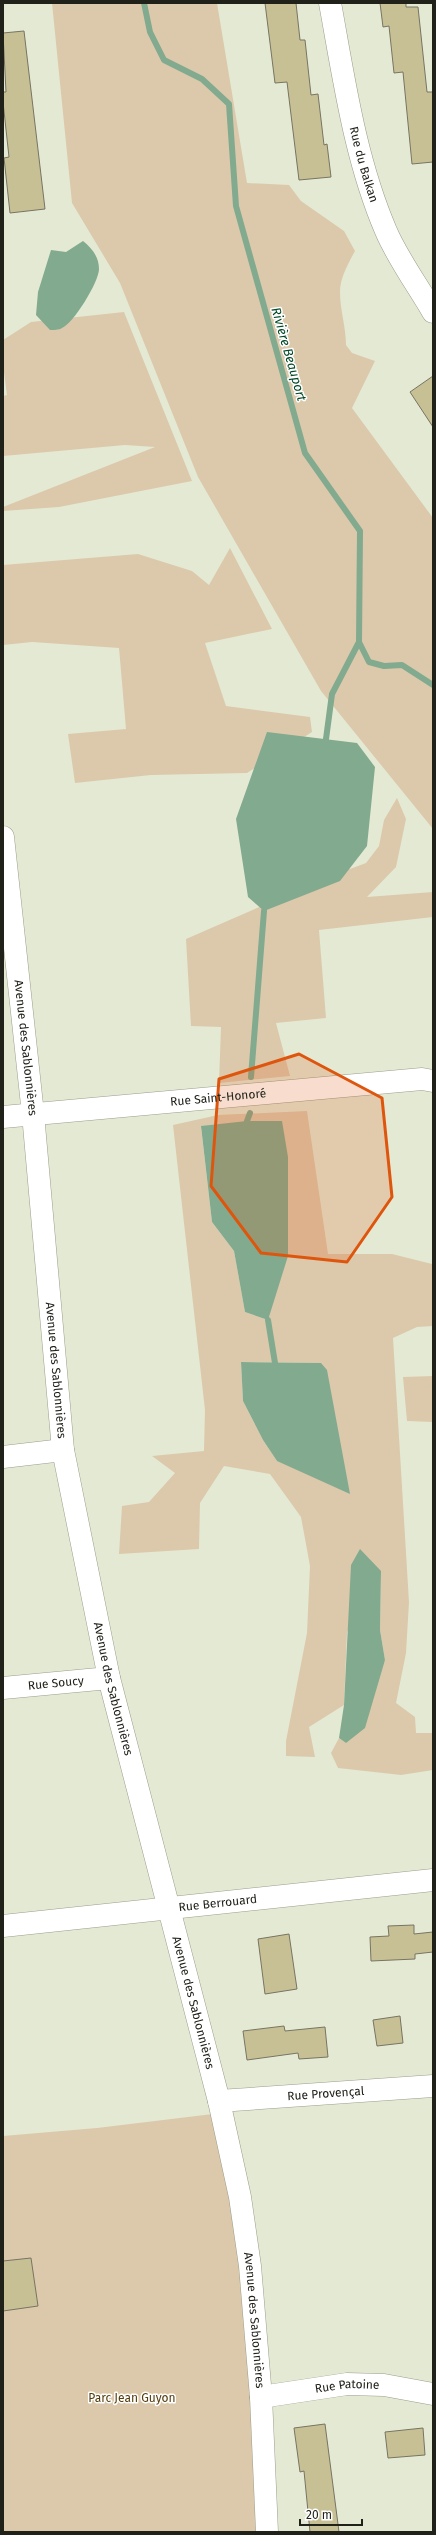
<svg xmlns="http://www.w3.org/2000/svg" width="436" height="2535" viewBox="0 0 436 2535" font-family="'Fira Sans',sans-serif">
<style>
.green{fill:#dcc9ab;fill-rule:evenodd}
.water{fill:#82aa8f}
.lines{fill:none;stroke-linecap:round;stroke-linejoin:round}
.stream{stroke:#82aa8f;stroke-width:6}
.building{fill:#c8c095;stroke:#777462}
.street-casing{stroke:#9a9e8b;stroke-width:23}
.street{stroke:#fff;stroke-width:22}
.marked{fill:#de560d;fill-opacity:0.2;stroke:#de560d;stroke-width:3;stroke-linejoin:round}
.labels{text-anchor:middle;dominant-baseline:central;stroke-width:3;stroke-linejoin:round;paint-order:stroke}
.street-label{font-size:12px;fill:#20221a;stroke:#fff}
.park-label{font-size:12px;fill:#553c0b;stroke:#fff}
.water-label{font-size:13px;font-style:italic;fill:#004826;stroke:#fff}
</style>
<rect width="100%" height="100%" fill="#e4e9d4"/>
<path class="green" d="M52,3H217L247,183L289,185L301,201L344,231L355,251C348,264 340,278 340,292C340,310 346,327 346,345L352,353L375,361L352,408L433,518V829L321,691L198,477L120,283L72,203Z
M124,312L192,481L59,507L3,511V507L155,447L125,445L3,456V396L7,395L3,365V340L31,322Z
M230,548L272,629L205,643L226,706L310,717L312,732L247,773L151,775L75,783L68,734L126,729L119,648L32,642L3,645V565L138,554L192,571L209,585Z
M397,798L406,819L396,867L367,897L433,892V917L319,930L326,1018L276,1023L290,1076L219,1083L221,1027L191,1026L186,939L326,878L366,863L379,846L384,820Z
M307,1111L328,1254H392L432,1264L433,1326L417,1327L393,1338L409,1602L406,1653L396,1703L415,1717L416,1733H433V1770L401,1775L338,1768L331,1753L339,1738L346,1743L385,1660L380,1630L381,1571L347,1632L344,1705L309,1727L315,1757L286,1756V1741L307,1633L310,1566L301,1517L270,1474L224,1466L200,1503L199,1549L119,1554L122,1506L149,1502L175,1473L152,1456L204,1451L205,1410L173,1125L218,1115ZM201,1127L268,1320L245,1312L234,1251L212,1222ZM241,1362L320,1363L277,1461L263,1440L243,1401Z
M433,1376V1422L407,1421L403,1377Z
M221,2113L240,2197L267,2532H3V2136L97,2128Z"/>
<path class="water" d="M83,241C92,248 99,257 99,269C99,282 73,324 62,328C59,330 53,330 50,330L36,315L38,292L51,250L66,252Z
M267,732L357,743L375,767L367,846L340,881L264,911L248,897L236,819Z
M247,1121H282L288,1157V1256L268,1320L245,1312L234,1251L212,1222L201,1126Z
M241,1362L321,1363L327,1370L350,1494L277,1461L263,1440L243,1401Z
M360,1549L381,1571L380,1630L385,1660L365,1728L346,1743L339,1738L344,1705L351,1565Z"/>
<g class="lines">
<path class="stream" d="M144,3L150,32L164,60L202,79L229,104L236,206L305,453L360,531L359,642L369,662L384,666L402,665L433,685
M326,739L332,694L359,642
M251,1077L264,911
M247,1121L250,1113
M268,1320L275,1363"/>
</g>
<path class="building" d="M265,3H296L300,40H305L311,95L318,94L324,145L327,144L331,177L299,180L287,82L275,83Z
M380,3H406V7H418L427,92H433V162L412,164L403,72L394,73L389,26L383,27Z
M24,31L45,209L10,213L4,158L9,157L3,102V92H6L3,33Z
M433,376V427L410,392Z
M414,1925V1934L433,1932V1952L415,1954V1959L371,1961L370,1937L389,1936L388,1926Z
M289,1934L297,1989L265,1994L258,1939Z
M400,2016L403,2043L377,2046L373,2020Z
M284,2026L285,2031L325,2027L328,2057L299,2059L298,2053L247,2060L243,2031Z
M31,2258L38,2306L3,2311V2261Z
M325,2424L339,2532H310L304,2471L300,2472L294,2428Z
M423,2428L425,2455L388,2458L385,2432Z"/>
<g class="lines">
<g class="street-casing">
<g id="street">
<path id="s1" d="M330,3C344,79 355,159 386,231C398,259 418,286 433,312"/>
<path id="s2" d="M3,837L33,1114L63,1450L109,1678L219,2101L240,2197L250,2266L261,2397L267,2532"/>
<path id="s3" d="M3,1117L422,1079L433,1081"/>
<path d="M3,1457L63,1450"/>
<path id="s4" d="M3,1688L109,1678"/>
<path id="s5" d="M3,1926L433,1880"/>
<path id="s6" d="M219,2101L433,2086"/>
<path id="s7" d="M261,2397L347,2384L384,2385L433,2394"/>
</g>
</g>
<use href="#street" class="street"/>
</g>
<path class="marked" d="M299,1054L382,1098L392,1197L347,1262L261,1253L211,1186L219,1079Z"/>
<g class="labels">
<g class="street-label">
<text stroke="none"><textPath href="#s1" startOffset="165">Rue du Balkan</textPath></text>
<text stroke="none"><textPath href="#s2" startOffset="212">Avenue des Sablonnières</textPath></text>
<text stroke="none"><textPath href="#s3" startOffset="216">Rue Saint-Honoré</textPath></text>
<text stroke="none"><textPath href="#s2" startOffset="536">Avenue des Sablonnières</textPath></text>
<text stroke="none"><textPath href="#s4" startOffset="53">Rue Soucy</textPath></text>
<text stroke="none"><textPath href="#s2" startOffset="860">Avenue des Sablonnières</textPath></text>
<text stroke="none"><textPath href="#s5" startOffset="216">Rue Berrouard</textPath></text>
<text stroke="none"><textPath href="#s2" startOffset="1184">Avenue des Sablonnières</textPath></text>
<text stroke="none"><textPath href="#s6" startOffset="107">Rue Provençal</textPath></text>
<text stroke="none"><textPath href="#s2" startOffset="1508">Avenue des Sablonnières</textPath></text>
<text stroke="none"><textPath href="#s7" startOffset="87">Rue Patoine</textPath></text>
</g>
<g class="park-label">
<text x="132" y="2398">Parc Jean Guyon</text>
</g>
<g class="water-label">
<text transform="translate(289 354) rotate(74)">Rivière Beauport</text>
</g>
</g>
<rect width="436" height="2535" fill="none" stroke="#20221a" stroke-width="8"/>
<path d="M300 2519v6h62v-6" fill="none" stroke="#20221a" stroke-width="2"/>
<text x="306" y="2519" font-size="12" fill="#20221a" stroke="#ffffff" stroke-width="3" paint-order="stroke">20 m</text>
</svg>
